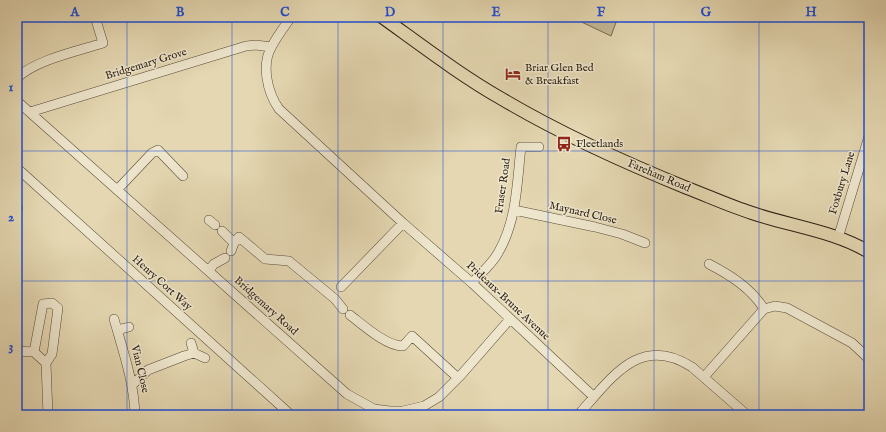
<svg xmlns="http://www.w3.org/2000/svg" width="886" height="432" viewBox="0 0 886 432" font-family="'IM FELL English',serif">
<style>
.green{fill:#c4b795;stroke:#766a52}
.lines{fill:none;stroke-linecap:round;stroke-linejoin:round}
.minor-casing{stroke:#584b38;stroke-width:10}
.major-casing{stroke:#291c0f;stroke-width:14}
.minor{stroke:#ede5cc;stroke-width:9}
.major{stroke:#e4d7b1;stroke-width:12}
.grid{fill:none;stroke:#1d4ed8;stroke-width:1;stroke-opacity:0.55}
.labels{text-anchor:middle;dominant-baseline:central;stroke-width:3;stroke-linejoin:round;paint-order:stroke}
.street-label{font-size:11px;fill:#291c0f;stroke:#ede5cc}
.poi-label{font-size:11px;fill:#291c0f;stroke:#ede5cc;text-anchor:start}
.neatline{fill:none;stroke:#1d4ed8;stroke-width:1.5}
.grid-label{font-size:13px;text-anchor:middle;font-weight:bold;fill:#1d4ed8}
</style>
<rect width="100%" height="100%" fill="#e4d7b1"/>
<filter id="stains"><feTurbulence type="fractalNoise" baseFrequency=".005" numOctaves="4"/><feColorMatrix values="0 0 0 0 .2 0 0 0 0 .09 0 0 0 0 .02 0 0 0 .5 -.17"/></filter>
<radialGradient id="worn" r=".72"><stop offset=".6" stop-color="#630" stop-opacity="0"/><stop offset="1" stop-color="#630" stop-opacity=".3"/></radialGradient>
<path class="green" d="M571,17H618L611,36Z"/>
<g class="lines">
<g class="minor-casing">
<path id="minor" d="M291,17C285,26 277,36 272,46C261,64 267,92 279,109L403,223L472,283L594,397
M17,78C35,60 78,51 103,43L95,17
M17,101L347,394L374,409L390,411H403L424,406L439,397L461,375L510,319
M30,112L246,46L256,45L271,47
M17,168L291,415
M117,190L152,153L158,150L183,176
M17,207L18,208
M514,210L595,227L622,234L645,243
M209,220L215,225
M222,231L234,243
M838,238L869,136
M231,251L234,243L239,237L265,259L289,261L335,299L343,309
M709,264C730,275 751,288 764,309
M209,270L214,264L225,258
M472,283C480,274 492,264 498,253C517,221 517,182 521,147H539
M341,287L403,223
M350,315C363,325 386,346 403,346L412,336L458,378
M114,319C123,351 134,382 135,415
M117,330L129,327
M191,343L194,353
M17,351L34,352L46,363L48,415
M34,352L43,304L52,303L58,308L52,354L46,363
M704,377L764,309L775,306L787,308L852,343L869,359
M132,385L148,370L184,356L194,353L205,358
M578,415C611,379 639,333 692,367L747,415"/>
</g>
<g class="major-casing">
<path id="major" d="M382,17C421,45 460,75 502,99C561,134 623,162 687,188C708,196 730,206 752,213C790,226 834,231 869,252"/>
</g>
<use href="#minor" class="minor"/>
<use href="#major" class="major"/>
</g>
<path class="grid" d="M127,17V415M232,17V415M338,17V415M443,17V415M548,17V415M654,17V415M759,17V415M17,151H869M17,281H869"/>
<defs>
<g id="hotel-bare" transform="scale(1.2)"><path d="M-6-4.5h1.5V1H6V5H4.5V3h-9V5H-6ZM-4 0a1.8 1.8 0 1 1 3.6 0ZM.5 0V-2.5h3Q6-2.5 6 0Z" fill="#8f2418" stroke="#ede5cc" stroke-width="2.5" paint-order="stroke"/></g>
<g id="bus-bare" transform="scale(1.2)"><path d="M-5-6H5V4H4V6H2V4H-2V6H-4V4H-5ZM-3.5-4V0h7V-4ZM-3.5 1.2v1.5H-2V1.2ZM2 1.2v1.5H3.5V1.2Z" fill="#8f2418" stroke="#ede5cc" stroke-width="2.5" paint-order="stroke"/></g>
</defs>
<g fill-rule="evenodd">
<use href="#hotel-bare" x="513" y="74"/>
<use href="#bus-bare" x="564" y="144"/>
</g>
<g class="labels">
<g class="street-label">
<text transform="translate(146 64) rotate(-17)">Bridgemary Grove</text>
<text transform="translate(659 176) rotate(23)">Fareham Road</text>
<text transform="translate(842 183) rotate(-73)">Foxbury Lane</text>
<text transform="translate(503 186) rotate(-82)">Fraser Road</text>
<text transform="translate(583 213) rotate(13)">Maynard Close</text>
<text transform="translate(162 283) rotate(42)">Henry Cort Way</text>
<text transform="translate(508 301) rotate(43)">Prideaux-Brune Avenue</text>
<text transform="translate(266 306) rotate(42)">Bridgemary Road</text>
<text transform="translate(140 369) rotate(77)">Vian Close</text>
</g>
<g class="poi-label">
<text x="525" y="68">Briar Glen Bed<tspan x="525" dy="13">&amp; Breakfast</tspan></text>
<text x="576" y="144">Fleetlands</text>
</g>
</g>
<rect width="886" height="432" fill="none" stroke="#e4d7b1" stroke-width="44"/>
<rect x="22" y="22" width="842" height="388" class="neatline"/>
<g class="grid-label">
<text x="75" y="16">A</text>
<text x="180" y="16">B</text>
<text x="285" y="16">C</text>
<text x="390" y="16">D</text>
<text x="496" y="16">E</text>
<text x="601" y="16">F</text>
<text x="706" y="16">G</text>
<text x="811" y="16">H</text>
<text x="11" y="91">1</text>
<text x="11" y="221">2</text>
<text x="11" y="350">3</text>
</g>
<rect width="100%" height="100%" filter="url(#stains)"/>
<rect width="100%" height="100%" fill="url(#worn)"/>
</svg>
